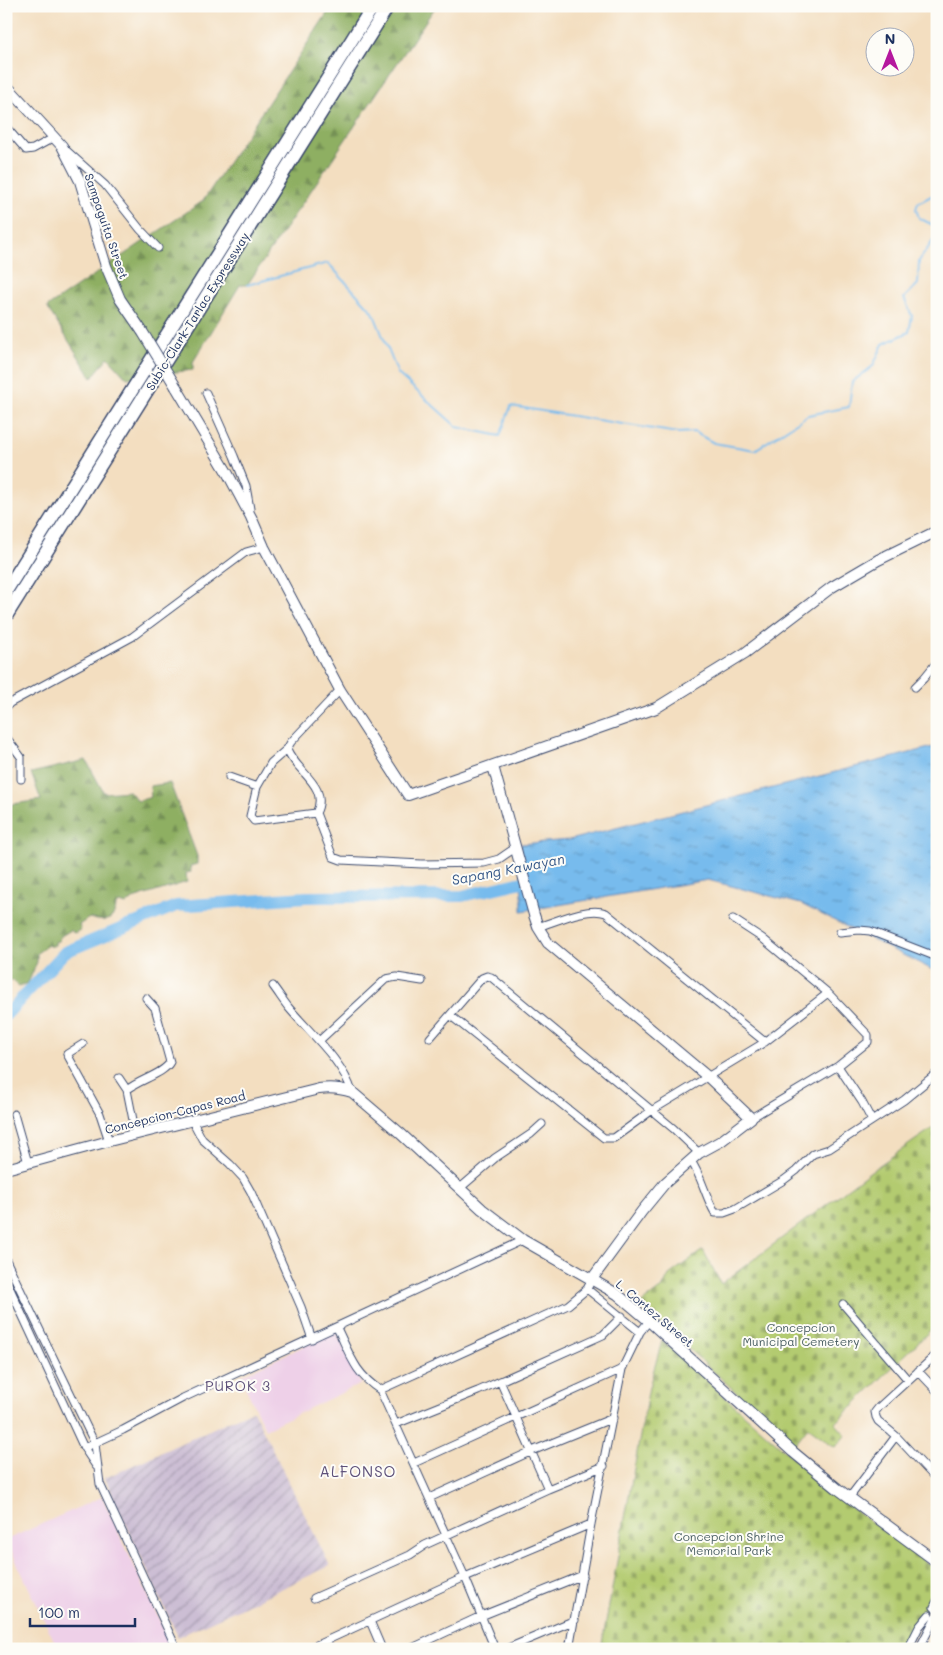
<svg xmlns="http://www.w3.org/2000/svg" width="943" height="1655" viewBox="0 0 943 1655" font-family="Mali,sans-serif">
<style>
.built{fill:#eed0e8}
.industrial{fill:url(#industrial-furrows)}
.forest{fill:url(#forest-firs);stroke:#546f60}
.cemetery{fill:url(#cemetery-stones);stroke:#677d67}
.water{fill:url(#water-ripples);stroke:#4975a6}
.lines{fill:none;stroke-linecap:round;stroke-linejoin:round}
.stream{stroke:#77bbed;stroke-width:2}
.river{stroke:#77bbed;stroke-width:12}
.street-casing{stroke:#3b496d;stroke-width:9}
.secondary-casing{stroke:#3b496d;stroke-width:12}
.highway-casing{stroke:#3b496d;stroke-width:15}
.street{stroke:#fff;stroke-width:7}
.secondary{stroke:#fff;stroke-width:10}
.highway{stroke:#fff;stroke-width:12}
.secondary-bridge-casing{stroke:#3b496d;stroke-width:12;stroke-linecap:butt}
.secondary-bridge{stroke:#fff;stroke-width:10}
.labels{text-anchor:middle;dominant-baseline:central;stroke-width:4;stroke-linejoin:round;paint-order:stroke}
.street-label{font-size:12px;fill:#1b2f5e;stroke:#fdfcf7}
.park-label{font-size:12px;fill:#495e63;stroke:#fdfcf7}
.water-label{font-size:14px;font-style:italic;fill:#375989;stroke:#fdfcf7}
.neighbourhood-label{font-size:14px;letter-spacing:1px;fill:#5e517a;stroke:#fdfcf7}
.quarter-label{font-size:15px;letter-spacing:1px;fill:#5e517a;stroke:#fdfcf7}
</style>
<defs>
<pattern id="industrial-furrows" width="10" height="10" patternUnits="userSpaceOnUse" patternTransform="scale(1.25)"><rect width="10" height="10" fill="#ccbed4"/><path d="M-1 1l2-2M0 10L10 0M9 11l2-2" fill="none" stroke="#a59baf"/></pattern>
<pattern id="forest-firs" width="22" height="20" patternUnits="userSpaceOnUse" patternTransform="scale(1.25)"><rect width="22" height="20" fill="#8eaf62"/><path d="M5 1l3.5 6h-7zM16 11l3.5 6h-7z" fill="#738f54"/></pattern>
<pattern id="cemetery-stones" width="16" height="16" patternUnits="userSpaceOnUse" patternTransform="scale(1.25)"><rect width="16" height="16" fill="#b3cb70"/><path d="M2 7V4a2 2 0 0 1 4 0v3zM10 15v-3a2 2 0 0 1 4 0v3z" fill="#91a55f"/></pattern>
<pattern id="water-ripples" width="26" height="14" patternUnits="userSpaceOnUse" patternTransform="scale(1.25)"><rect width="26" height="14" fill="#77bbed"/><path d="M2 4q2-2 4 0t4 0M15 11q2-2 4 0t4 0" fill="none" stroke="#6198c3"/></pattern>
</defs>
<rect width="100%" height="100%" fill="#fdfcf7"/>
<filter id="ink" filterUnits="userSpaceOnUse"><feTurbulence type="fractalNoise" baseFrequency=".02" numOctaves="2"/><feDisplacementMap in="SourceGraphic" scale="10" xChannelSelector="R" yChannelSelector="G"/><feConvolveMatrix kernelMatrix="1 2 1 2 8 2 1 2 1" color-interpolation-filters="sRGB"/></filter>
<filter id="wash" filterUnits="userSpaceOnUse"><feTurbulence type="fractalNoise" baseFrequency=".0096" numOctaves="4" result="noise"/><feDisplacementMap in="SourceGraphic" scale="20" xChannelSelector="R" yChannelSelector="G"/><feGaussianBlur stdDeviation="1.12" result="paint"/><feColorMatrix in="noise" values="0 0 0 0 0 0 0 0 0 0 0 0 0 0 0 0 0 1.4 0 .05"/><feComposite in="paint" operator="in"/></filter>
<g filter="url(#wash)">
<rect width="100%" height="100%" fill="#f3dec0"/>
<path class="built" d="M336,1331L361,1384L265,1429L240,1376Z
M102,1497L171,1645L163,1649H58L6,1540Z"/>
<path class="industrial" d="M253,1410L330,1566L178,1637L105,1478Z"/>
<path class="forest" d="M332,6H436L247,285H240L193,362V370L127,378L108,357L92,378L47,307L203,201Z
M86,760L104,793L129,791L138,801L151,797L150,786L170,783L197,856V864L190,866L191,872L186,873L187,882L133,899L126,905L120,903L116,905C115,923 103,922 89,918L79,925L81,930L74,933L71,930L61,936L58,941L55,942V945L50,947L48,945L37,953V962L28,983L19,986L12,980L6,985V805L41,800L31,773Z"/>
<path class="cemetery" d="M937,1125V1324L835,1423L846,1435L835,1447L808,1427L794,1445C742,1399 692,1350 639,1305L663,1287L669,1275L703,1250L721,1284L871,1171Z
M662,1341L838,1498L937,1570V1590L925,1608L905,1649H601L649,1387Z"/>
<path class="water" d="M937,746V972L801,904L708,880L522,911L521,844L569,840Z"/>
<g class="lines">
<path class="stream" d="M937,193L918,203L916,209L919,218L937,227
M247,285L328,263L373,312L398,374L457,427L500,436L511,406L678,433L694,432L714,443L755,450L808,415L849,407L852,382L873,366L883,344L909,332L912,316L904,298L918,284L919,261L937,235"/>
<path class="river" d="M6,1015L65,952L176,906L306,897L462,896L535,879"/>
</g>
</g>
<g filter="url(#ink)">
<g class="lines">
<g class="street-casing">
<path id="street" d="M6,127L26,150L33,149L55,137
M66,150L105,185L140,229L158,248
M206,393L234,456L246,486L250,509
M915,687L924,678L937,662
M6,707L10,703L132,637L246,552L264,547
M6,737L21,757V779
M229,777L257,787L250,816L254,821L316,813C330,786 296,772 287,749L291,742L340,690
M257,787L271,763L287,749
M316,813L333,857L341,860L422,864L484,863L499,859L515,848
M733,919L762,938L828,993L868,1035V1042L838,1066L751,1118
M538,927C557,921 588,906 606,913L765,1042
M840,932L859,930L870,931L937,957
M273,986C279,994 284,1002 289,1008C310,1033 343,1061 352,1092
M451,1016L604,1138H614L651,1111L765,1042L828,993
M430,1038L482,978L487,976L491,977L674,1129L699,1153
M319,1041L386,979L397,977L422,981
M83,1044L67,1054L100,1114L109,1141
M838,1066L862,1102L872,1121
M119,1078L127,1090
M14,1114L28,1163
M192,1120L202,1139L230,1164L243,1178L251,1192L301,1307L312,1339
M136,1135L127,1090C138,1080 164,1074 170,1062L155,1008L146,998
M691,1161C702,1177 705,1196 715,1213H724L735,1209L784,1180L796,1171L813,1154L829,1149L904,1100L937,1073
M459,1189L495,1158L531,1134L542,1124
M6,1260L95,1444L100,1484L174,1643
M6,1280L84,1448L96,1466
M587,1289L640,1332
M843,1304L908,1380
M337,1328C350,1354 354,1373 380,1390L465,1577L495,1649
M937,1354L879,1407L875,1412L876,1417L878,1421L896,1436L937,1480
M918,1371L937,1391
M500,1381L548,1489
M380,1390L568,1305L587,1289L592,1279
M396,1424L478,1391L603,1335L622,1316
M84,1448L123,1430L183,1398L523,1240
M414,1463L622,1369
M429,1498L532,1451L613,1418
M849,1498L896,1436
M314,1598L410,1555L425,1545L548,1489L604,1466
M937,1601L934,1607L937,1610
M370,1621L382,1649
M308,1649L465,1577L591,1524
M410,1649L481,1616L583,1575
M506,1649L575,1620
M569,1649L591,1524L622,1369L640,1332L649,1321
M908,1649L919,1627L929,1615
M919,1649L935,1618"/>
</g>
<g class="secondary-casing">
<path id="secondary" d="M6,85L62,146L80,181L106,266L120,299L142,331
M176,387L228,474L251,517L264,547L340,690L408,795L656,708L745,653L832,587L878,560L937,531
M493,766L534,915L538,927L548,943L708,1077L751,1118L721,1141L699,1153L665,1183L642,1211L592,1279
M6,1169L109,1141L319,1089C331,1087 340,1088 352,1092L400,1133L482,1209L523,1240L617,1294L649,1321L793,1452L838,1489L937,1562"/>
</g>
<g class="highway-casing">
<path id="highway" d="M6,591L373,6
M6,616L388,6"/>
</g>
<use href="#street" class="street"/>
<use href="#secondary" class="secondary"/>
<use href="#highway" class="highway"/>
<g class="secondary-bridge-casing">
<path id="secondary-bridge" d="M142,331L176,387"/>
</g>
<use href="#secondary-bridge" class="secondary-bridge"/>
</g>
</g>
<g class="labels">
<g class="street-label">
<text transform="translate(107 226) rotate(71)">Sampaguita Street</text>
<text transform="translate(197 311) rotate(-58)">Subic-Clark-Tarlac Expressway</text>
<text transform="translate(175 1112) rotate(-14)">Concepcion-Capas Road</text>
<text transform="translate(655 1313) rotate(40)">L. Cortez Street</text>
</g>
<g class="park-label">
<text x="801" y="1327">Concepcion<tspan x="801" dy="14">Municipal Cemetery</tspan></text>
<text x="729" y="1536">Concepcion Shrine<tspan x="729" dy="14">Memorial Park</tspan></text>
</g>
<g class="water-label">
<text transform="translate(508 869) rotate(-11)">Sapang Kawayan</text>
</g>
<g class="neighbourhood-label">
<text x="238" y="1385">PUROK 3</text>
</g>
<g class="quarter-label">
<text x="358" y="1471">ALFONSO</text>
</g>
</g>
<rect width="943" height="1655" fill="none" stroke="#fdfcf7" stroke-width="25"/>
<g transform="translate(890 52)"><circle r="24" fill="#fdfcf7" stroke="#a3aaba"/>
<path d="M0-4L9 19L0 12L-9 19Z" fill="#b5179e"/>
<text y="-8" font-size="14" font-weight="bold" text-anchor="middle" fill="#1b2f5e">N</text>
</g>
<path d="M30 1618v8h105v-8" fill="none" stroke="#1b2f5e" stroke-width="2.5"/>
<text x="38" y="1618" font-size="15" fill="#1b2f5e" stroke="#fdfcf7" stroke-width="4" paint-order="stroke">100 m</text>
</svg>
